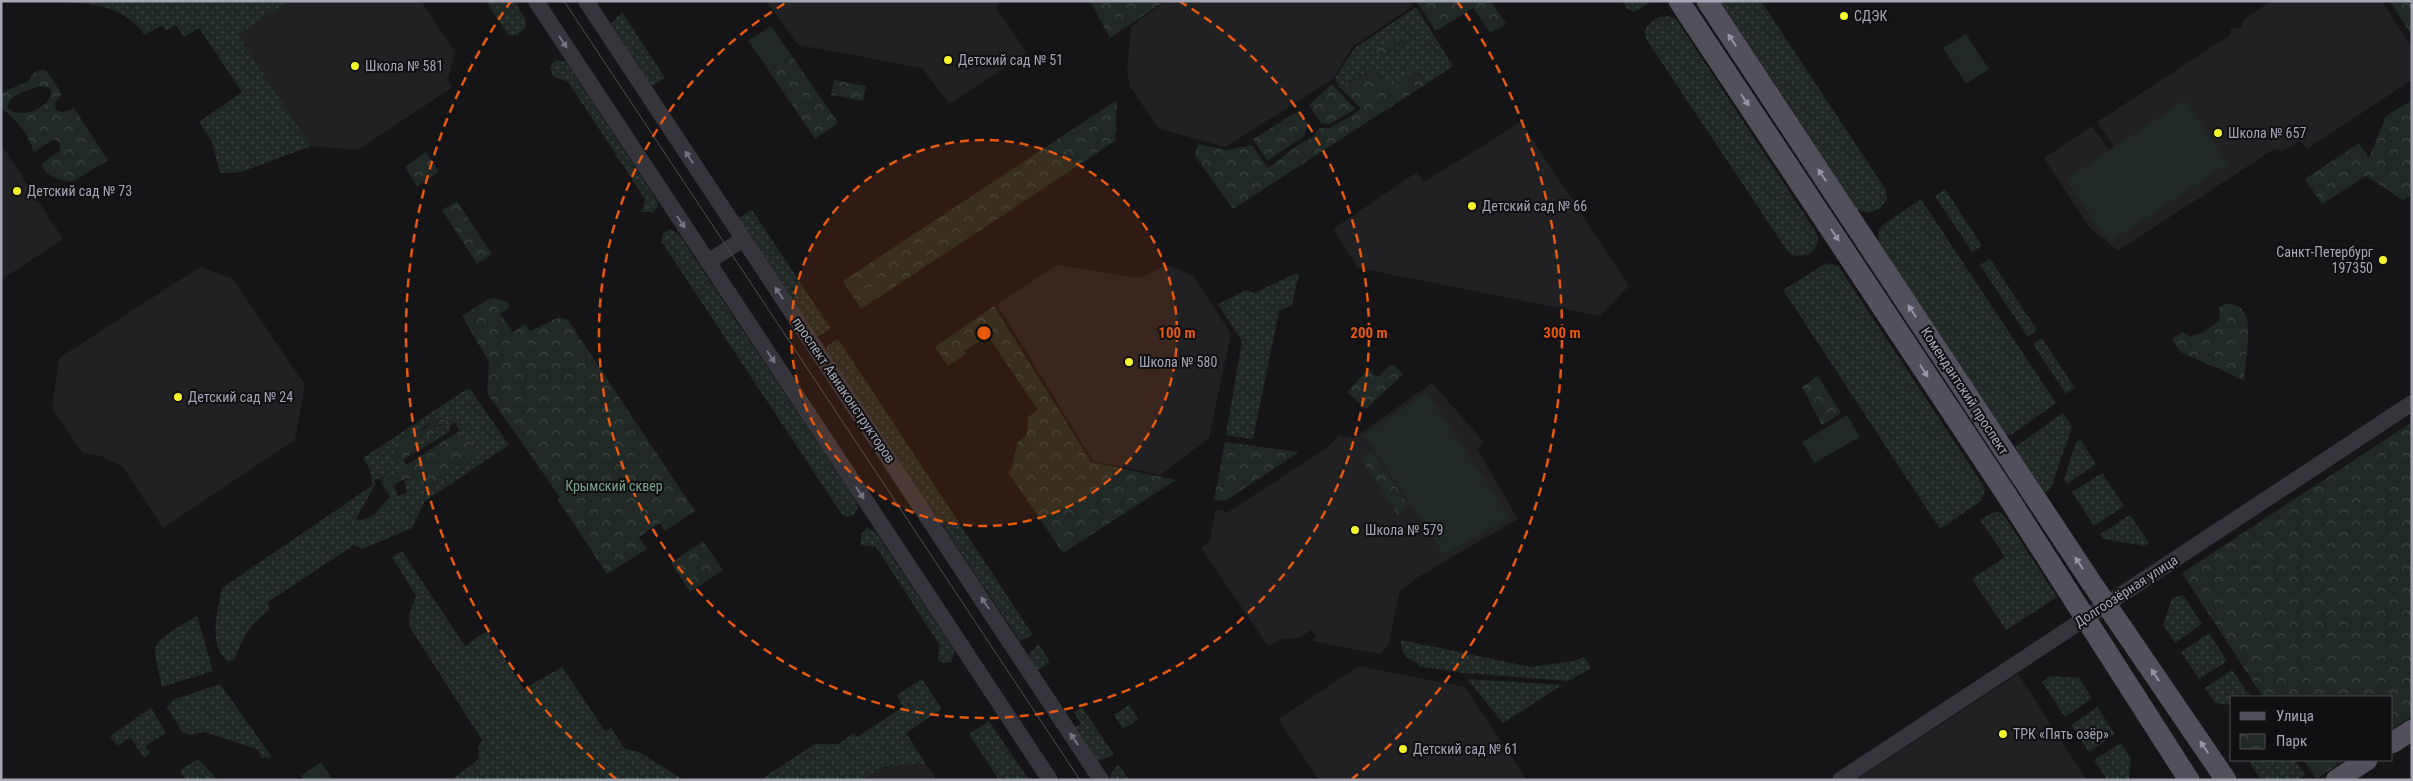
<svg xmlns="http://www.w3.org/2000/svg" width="2413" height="781" viewBox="0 0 2413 781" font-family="'Roboto Condensed',sans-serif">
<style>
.built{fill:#212023}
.grass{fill:url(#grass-dots);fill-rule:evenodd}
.park{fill:url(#park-crowns);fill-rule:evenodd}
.pitch{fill:#202925}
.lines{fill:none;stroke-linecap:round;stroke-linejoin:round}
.minor{stroke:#36353c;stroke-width:16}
.major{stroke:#52515b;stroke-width:21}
.tram{stroke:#4f4e57;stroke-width:1}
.oneway{fill:#9595a5}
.oneway2{fill:#747380}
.ring{fill:none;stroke:#e8590c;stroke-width:2.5;stroke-dasharray:9 6}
.poi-dot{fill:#f8f72b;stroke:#100f11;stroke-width:2}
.labels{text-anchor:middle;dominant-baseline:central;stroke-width:4;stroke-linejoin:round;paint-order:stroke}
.poi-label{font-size:14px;fill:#a6a6b7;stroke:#100f11;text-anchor:start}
.street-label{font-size:14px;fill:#a6a6b7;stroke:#100f11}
.park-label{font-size:14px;fill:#7ca38b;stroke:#100f11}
.centre{fill:#e8590c;stroke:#100f11;stroke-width:2.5}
.ring-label{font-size:15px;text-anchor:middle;font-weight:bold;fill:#e8590c;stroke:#100f11;stroke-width:4;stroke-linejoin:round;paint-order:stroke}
</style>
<defs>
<pattern id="grass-dots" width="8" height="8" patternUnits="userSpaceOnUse" patternTransform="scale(1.25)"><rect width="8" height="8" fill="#202925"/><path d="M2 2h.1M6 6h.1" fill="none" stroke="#3d4542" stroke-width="1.8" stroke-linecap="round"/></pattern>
<pattern id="park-crowns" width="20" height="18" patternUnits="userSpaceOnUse" patternTransform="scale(1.25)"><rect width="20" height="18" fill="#202925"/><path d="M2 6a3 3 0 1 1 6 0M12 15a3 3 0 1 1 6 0" fill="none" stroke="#3d4542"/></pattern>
</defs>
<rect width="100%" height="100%" fill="#151416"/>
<path class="built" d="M289,1H421L455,52L448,80L453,87L358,150L311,146L238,35Z
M766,1H998L997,9L1027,53L949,104L922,68L798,45Z
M1167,1H1410L1413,6L1352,47L1334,78L1226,147L1159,129L1130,87L1127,71L1131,26Z
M2271,1H2382L2412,48V80L2307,149L2300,141L2282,151L2274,149L2118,251L2090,228L2044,158L2092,126L2109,150L2114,147L2097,122L2230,35L2231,28H2241L2243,20Z
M1521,122L1629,286L1600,316L1358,268L1333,229L1417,172L1424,182Z
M1,144L63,239L1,280Z
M1057,265L1140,278L1167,265L1193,275L1231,334L1209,438L1160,475L1093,461L997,304Z
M200,267L233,279L305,385L295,440L163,528L122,466L101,456L83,453L52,409L59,358Z
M1432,383L1483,441L1478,450L1518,519L1418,577L1400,591L1388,646L1381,654L1312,641L1316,637L1311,630L1299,638L1283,639L1268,646L1201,548L1210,541L1215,510L1228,512L1310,459L1329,446L1339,435L1354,438Z
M1359,666L1465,687L1527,780H1319L1278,719Z
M2018,674L2087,780H1856Z
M926,764L937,780H862L882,767Z"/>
<path class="grass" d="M39,1H289L238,35L311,146L241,172L220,173L212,142L199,122L242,92L199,28L184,37L176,25L166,31L162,25L145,35C120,0 79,3 39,1Z
M486,1H514L525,18L526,27L517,35H508Z
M1622,1H1653L1634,12L1627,9Z
M1720,1H1761L1886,190L1887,200L1879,209L1868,213L1858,210Z
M1416,7L1453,66L1426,84L1419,74L1394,94L1387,84L1371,71L1339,87L1335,78L1355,48Z
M622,12L665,78L652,86L611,24Z
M1668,16L1676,19L1816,232C1820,242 1817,248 1808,255L1794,256L1788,252L1646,39L1645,30C1650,22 1658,16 1668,16Z
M556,60L566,62L658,202V206L653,212H642L645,199L568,82L553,76L550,66Z
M1945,189L1982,246L1972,252L1935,196Z
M1921,199L2056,403L2011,435L2005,434L1879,243L1878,230L1883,225Z
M752,210L831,329L817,337L739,218Z
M670,229L678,233L856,501L858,508L854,515L847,517L841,513L661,241L663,233Z
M1990,259L2037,330L2028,337L1980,265Z
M1829,263L1839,267L1983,485L1985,490L1981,501L1940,529L1783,290L1823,265Z
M1295,274H1299L1292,305L1279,311L1253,439L1226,435L1242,341L1218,304L1247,290L1254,293Z
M2042,338L2075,388L2066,394L2033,344Z
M838,339L1033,635L1020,641L826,350L828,345Z
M470,389L509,445L425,501L412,528L362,549L354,545L268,602L269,610C249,626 244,635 235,659L228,662C207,645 218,610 222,588L373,485L370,470L363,458L465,390ZM439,418L455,423L464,438L475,447L474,454L466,458L463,464L448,466L434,485L429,486C421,478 415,478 404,480L407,493L398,496L394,485L388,494L390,497C379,507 373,523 356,519L375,485L374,481L379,478L382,481L407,465L403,461L401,437L419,431L433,420Z
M2063,413L2072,427L2051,488L2045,493L2015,447Z
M444,422L450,426L449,432L411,455L428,434Z
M2080,439L2096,464L2067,484L2064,479L2076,442Z
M2102,473L2124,506L2094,526L2072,492Z
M1996,511L2003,514L2057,597L2006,630L1972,579L2005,557L1980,520Z
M2130,515L2149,543L2144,546L2103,539L2100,534Z
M867,528L876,533L954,650L952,662L944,663L938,661L939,644L876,547L861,545V534Z
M402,551L465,646L487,631L524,689L562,667L605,731L611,728L625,749L639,752L684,780H451L479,759L478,747L482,740L409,626V615L416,596L392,557Z
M2183,595L2202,624L2175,643L2163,625L2172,598Z
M197,616L213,671L162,687C160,676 156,663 155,651C155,637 186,623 197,616Z
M2209,633L2227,661L2199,679L2181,652Z
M1401,640L1531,667L1574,661L1584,657L1591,668L1568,681L1464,673L1418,666V663C1406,660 1401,652 1401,640Z
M1039,644L1050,662L1038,670L1028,655Z
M2232,670L2251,697H2232V705L2215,703L2205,688Z
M2051,676L2079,678L2092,698L2065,717L2042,682Z
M922,679L942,709L906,733L926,764L882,767L862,780H760L815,744H839L853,733L857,737L903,707L897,695Z
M1467,679L1562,685L1503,723Z
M220,684L272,757L262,758L257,749L204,732L191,735L182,732L167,707L175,699Z
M1129,705L1138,719L1123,729L1114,715Z
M1082,707L1114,755L1098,761L1076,727L1081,724L1074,712Z
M2097,707L2115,734L2089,752L2071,725Z
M151,708L166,733L145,746L150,753L144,758L130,737L117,746L110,736Z
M989,721L1029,780H999L969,734Z
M2121,743L2131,758L2129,780H2107L2094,760Z
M198,759L217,779L186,780L180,770Z
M2248,760H2295L2305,775L2297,780H2261Z
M1119,765L1129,780H1111L1109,778L1115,768Z"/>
<path class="park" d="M1090,1H1165L1110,38Z
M1416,1H1491L1506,24L1490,33L1473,8L1436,31Z
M2390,1H2412V36Z
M1405,37L1408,42L1380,57L1377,54V48Z
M792,56L838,123L815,139L769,71Z
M39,70H46L62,94C56,100 53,103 57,111L63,112L74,108L108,160L72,182C58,179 47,178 41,164L60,151V143L54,139L34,152C27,132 18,121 1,108V93L29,81L31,75ZM40,86L50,88C57,107 18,122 7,107C10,94 29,90 40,86Z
M1371,71L1387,84L1394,93L1403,73C1414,69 1420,75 1426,84L1233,209L1195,156L1198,144L1226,150L1252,145L1268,168C1277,162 1284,156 1291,150C1301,141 1314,141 1319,128H1330L1359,111L1360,107L1339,87Z
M834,80L866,86L863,101L831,95Z
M1332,84L1355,109L1330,124L1321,123L1309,105Z
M1117,100L1115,141L861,309L843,281Z
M2412,100V195L2403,200L2366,176L2322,204L2305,179L2359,143L2369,158L2386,116Z
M1300,110L1308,125L1304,136L1267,161L1253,139Z
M426,152L439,172L417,186L405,167Z
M457,201L492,254L477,264L442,210Z
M494,298L509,302V308L500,314L513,332L525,324L530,331L560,317L568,320L695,511L665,531L660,523L639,537L647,549L607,574L558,500L559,496L487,393L489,362L462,316L487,300Z
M2226,303C2233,305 2240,305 2244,312C2253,325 2245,363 2244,380L2180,352L2172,339L2182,332L2190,336L2202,333L2220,320L2219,308Z
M994,306L1091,462L1176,480L1063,553L1008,472L1011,469L1018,442L1027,435L1028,417L1038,410L988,336L964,351L966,354L948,366L935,347Z
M1390,365H1394L1403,374L1366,409L1347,392L1368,369L1378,377Z
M1818,376L1841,413L1822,425L1802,387Z
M438,418L454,423L450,426L444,422L437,426L403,462L392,459L398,439L424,429L433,420Z
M2412,422V716L2392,729V697H2263L2182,573Z
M459,431L476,449L474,454L466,458L464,464L448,466L434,485L429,486C416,474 396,477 388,494L381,483L383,480Z
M1225,442L1299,452L1225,501L1214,500Z
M1372,451L1409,506L1397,514L1361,459Z
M703,541L723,570L690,592L671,563Z
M2304,760H2345L2316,779Z
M321,762L333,780H304L301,776Z"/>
<path class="pitch" d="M771,26L792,56L769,71L748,41Z
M1966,34L1989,69L1966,84L1943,48Z
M2185,100L2228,164L2111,242L2097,226L2066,179Z
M1427,392L1510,517L1444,555L1364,435Z
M1847,415L1860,437L1814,463L1802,442Z"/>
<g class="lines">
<path class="minor" d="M536,1L1050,780
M586,1L1101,780
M708,262L743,239
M1840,780L2412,403"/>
<path class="major" d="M1679,1L2006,494L2189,780
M1707,1L2091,582L2226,780
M2392,743L2412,730
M2336,780L2367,760"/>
<path class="tram" d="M564,1L1080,780"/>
</g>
<defs><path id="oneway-solid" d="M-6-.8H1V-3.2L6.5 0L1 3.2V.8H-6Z" transform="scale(1.25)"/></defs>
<g class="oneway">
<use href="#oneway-solid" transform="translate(1732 40) rotate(-124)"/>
<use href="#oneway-solid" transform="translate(1745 100) rotate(56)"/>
<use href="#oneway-solid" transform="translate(1822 175) rotate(-124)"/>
<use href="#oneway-solid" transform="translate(1835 235) rotate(56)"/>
<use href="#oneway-solid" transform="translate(1912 311) rotate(-123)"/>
<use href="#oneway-solid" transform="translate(1924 371) rotate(57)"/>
<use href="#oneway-solid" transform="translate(2079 563) rotate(-123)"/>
<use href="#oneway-solid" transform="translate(2155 675) rotate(-124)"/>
<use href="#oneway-solid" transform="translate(2204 747) rotate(-124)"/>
</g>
<g class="oneway2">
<use href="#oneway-solid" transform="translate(563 42) rotate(57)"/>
<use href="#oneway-solid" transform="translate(689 157) rotate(-123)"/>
<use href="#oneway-solid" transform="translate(681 222) rotate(56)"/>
<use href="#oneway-solid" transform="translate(779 293) rotate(-124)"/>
<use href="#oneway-solid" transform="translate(771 357) rotate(57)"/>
<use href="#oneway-solid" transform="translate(860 493) rotate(57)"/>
<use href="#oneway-solid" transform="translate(985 603) rotate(-124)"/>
<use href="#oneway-solid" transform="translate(1074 739) rotate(-123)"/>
</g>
<circle cx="984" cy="333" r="193" fill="#e8590c" fill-opacity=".12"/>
<g class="ring">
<circle cx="984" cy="333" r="193"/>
<path d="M1179 1A385 385 0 1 1 789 1"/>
<path d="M616 779A578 578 0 0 1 511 1M1457 1A578 578 0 0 1 1352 779"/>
</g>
<g class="poi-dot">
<circle cx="1844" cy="16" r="5"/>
<circle cx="948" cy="60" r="5"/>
<circle cx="355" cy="66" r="5"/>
<circle cx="2218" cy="133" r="5"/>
<circle cx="17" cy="191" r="5"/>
<circle cx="1472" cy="206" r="5"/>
<circle cx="2383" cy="260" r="5"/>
<circle cx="1129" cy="362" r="5"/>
<circle cx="178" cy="397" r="5"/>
<circle cx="1355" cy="530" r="5"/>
<circle cx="2003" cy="734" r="5"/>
<circle cx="1403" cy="749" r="5"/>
</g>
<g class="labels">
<g class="poi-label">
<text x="1854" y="16">СДЭК</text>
<text x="958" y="60">Детский сад № 51</text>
<text x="365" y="66">Школа № 581</text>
<text x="2228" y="133">Школа № 657</text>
<text x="27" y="191">Детский сад № 73</text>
<text x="1482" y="206">Детский сад № 66</text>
<text x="2373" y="252" text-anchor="end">Санкт-Петербург<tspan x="2373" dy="16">197350</tspan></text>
<text x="1139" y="362">Школа № 580</text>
<text x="188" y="397">Детский сад № 24</text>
<text x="1365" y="530">Школа № 579</text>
<text x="2013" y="734">ТРК «Пять озёр»</text>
<text x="1413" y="749">Детский сад № 61</text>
</g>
<g class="street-label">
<text transform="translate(844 390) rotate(56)">проспект Авиаконструкторов</text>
<text transform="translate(1965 391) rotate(57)">Комендантский проспект</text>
<text transform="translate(2126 591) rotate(-33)">Долгоозёрная улица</text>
</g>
<g class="park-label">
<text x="614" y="486">Крымский сквер</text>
</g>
</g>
<circle cx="984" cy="333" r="8" class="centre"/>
<g class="ring-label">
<text x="1177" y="338">100 m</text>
<text x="1369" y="338">200 m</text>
<text x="1562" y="338">300 m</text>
</g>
<rect width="2413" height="781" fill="none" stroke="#a6a6b7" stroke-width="5"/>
<rect x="2230" y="696" width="162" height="65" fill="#100f11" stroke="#4c4b53"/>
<rect x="2240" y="712" width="25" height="8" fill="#52515b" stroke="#4c4b53"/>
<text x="2276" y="721" font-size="15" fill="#a6a6b7">Улица</text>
<rect x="2240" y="734" width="25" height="15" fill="url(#park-crowns)" stroke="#4c4b53"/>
<text x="2276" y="746" font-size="15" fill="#a6a6b7">Парк</text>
</svg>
